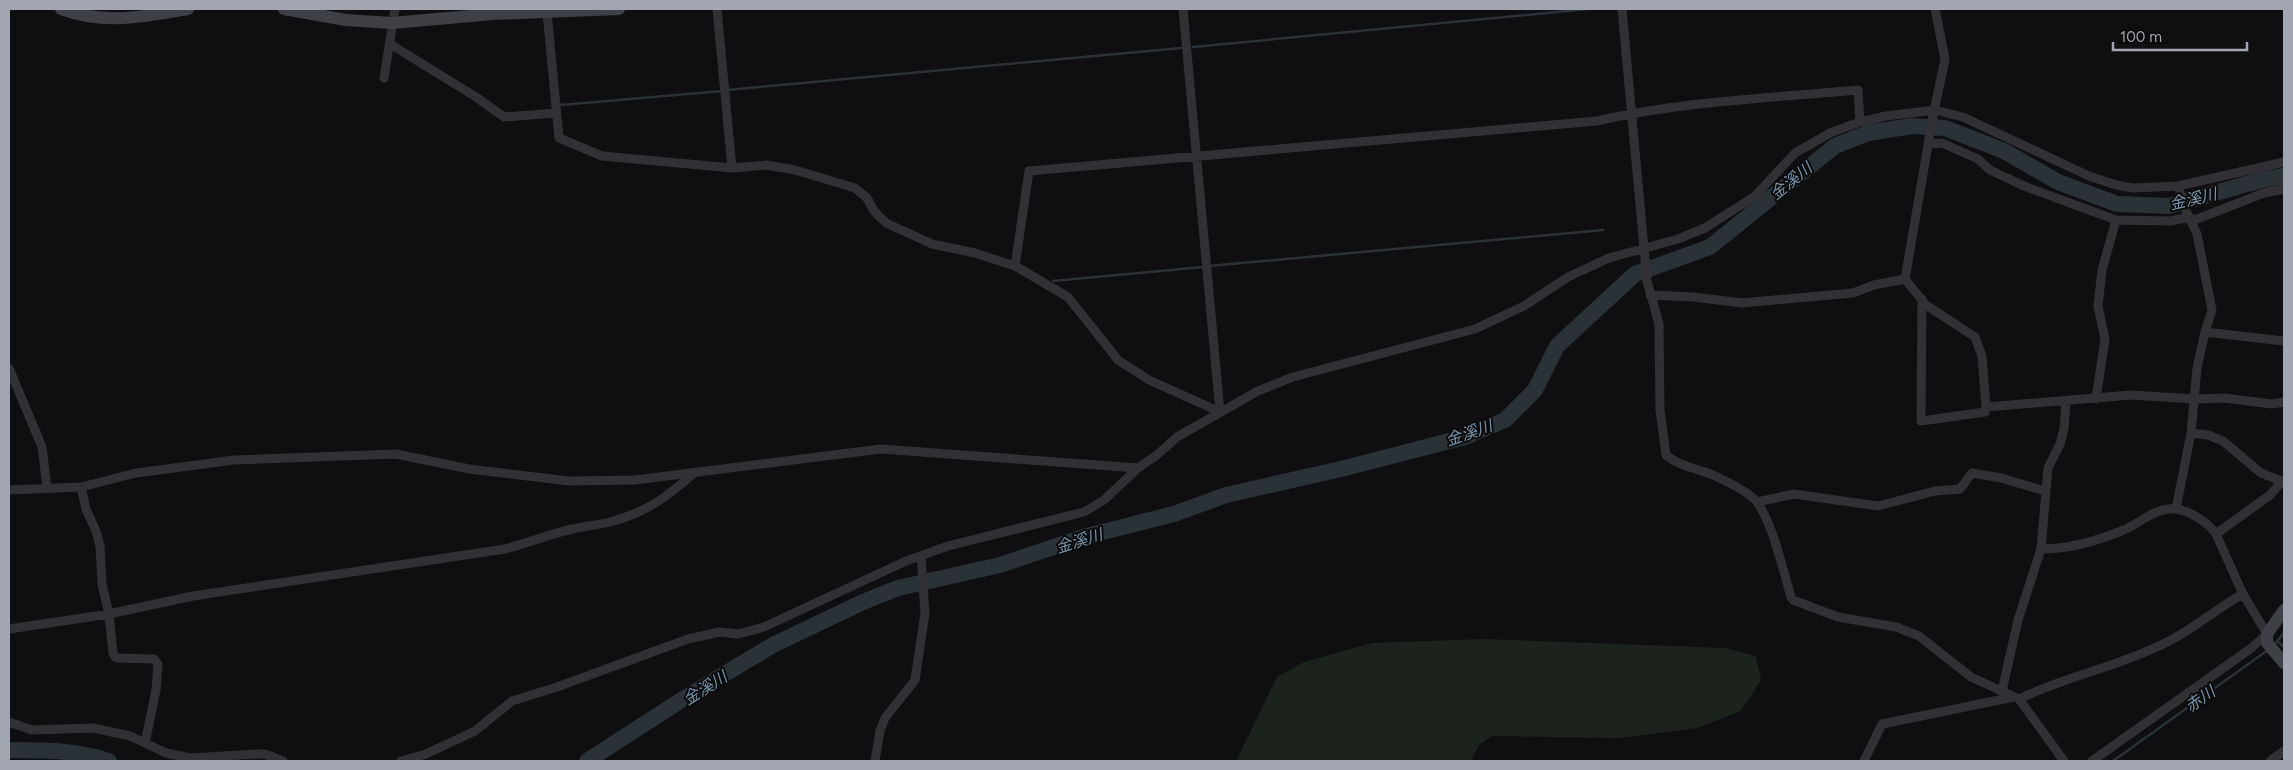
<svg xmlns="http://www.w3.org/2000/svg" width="2293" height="770" viewBox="0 0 2293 770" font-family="Figtree,'Noto Sans JP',sans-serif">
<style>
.green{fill:#1c231d}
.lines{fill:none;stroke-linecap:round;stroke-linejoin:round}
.stream{stroke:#2a3238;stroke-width:2.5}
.river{stroke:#2a3238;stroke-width:16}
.street{stroke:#313135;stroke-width:9}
.secondary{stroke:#3f4045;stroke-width:12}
.labels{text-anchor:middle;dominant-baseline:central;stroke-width:4;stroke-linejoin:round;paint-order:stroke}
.water-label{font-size:16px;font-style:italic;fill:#7994ab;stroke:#0b0b0c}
</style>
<rect width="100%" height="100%" fill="#0f0f11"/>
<path class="green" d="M1483,639L1724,648L1756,656L1761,680L1741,711L1697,728L1620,738L1492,736L1479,745L1471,761H1236L1277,677L1304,662L1372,643Z"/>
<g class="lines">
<path class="stream" d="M1193,47L1588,9
M727,90L1181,48
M561,105L722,91
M1209,266L1603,230
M1053,281L1203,267
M2277,641L2284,647
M2274,645L2284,633
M2113,761L2268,650"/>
<path class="river" d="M9,750C43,750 76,750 109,761
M587,761L683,699L773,645L863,602L898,588L1000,565L1083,537L1174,514L1226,495L1341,469L1465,437L1505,420L1535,390L1557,346L1635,274L1710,247L1835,146L1868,133L1912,126L1945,128L2004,151L2058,182L2117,204L2169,206L2261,180L2284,176"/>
<path class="street" d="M717,9L732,168
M1183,9L1220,412
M1622,9L1647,281L1659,324L1660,410L1666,455C1680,467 1698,468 1715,476C1728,482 1741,488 1752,497C1770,511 1784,574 1791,597L1793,600L1838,617L1896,627L1919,636L1971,677L2019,699L2064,761
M1935,9L1945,59L1933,116L1905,279L1926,305L1975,337L1982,356L1986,407L2131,395L2195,399L2224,398L2272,404L2284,402
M547,12L559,138L602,156L732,168L766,165L795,170L855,188L867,198L874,211L886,223L932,244L975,253L1015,266L1039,280L1068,297L1118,360L1149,380L1220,412
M390,44L476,97L504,117L556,113
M384,78L395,9
M1928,144L1942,143L1978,159L1990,170L2024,186L2116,220
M2192,221L2264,193L2284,189
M1015,266L1029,171L1597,121C1682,101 1771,98 1858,90L1860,122
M1650,295L1693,297L1742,303L1853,293L1874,285L1905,279
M1922,299L1921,421L1985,412L1986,407
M2205,332L2284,341
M9,368L42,447L47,487
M2096,399L2105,339L2098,306L2102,270L2116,220L2171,221L2190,217
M2191,433L2208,435L2223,441L2261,473L2284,482
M81,487L86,509L96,531L100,546L102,584L109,614L113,653L116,658L154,659L158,664L156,690L145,743
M9,490L81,487L136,473L234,460L396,454L469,469L569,481L635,480L881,449L1138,468
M1757,502L1794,494L1878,506L1935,491L1960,489L1972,473L2001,478L2045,491
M2176,509L2191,433L2197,368L2205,332L2212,310L2197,234L2186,211L2178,186
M2216,534L2270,495L2282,481
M2041,549C2071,549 2098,541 2126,529C2141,522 2157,507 2175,509C2189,510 2209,523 2216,534L2243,594L2267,634L2250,649L2092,761
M9,629L109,614L193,596L505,549C528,543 550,534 572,529C585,526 598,525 610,522C645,513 667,497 693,474
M2002,691L2018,620L2041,549L2048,468L2060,444L2064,429L2066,401
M2019,699C2067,676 2121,666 2169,641C2195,628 2217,608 2243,594
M9,722L32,730L93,728L130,736L166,753L191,758L257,754H265L283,761
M401,761L426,754L475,731L512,701L557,687L688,639L720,632L738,634L764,627L906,561L948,546L1084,512L1104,500L1138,468L1157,455L1177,437L1258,391L1293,377L1475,329L1524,306L1568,277L1609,258L1678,239L1705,228L1755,196L1795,153L1832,132L1860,122L1886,116L1935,110L1963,117L2089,176L2116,185L2133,188L2178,186L2284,162
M875,761L880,731L885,718L915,680L925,613L921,556
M1864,761L1882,724L2014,697
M2270,761L2284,751"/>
<path class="secondary" d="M61,9C105,25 143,17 188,9
M284,9L346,20L392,23L493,14L619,9
M2284,610L2267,634V643L2284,663"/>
</g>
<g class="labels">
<g class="water-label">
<text transform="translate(1791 181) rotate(-39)">金溪川</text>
<text transform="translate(2193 199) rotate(-13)">金溪川</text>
<text transform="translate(1469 433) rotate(-19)">金溪川</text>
<text transform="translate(1079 541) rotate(-17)">金溪川</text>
<text transform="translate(705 688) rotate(-32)">金溪川</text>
<text transform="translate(2200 699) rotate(-35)">赤川</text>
</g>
</g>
<rect width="2293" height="770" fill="none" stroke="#a1a6b1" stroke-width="20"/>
<path d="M2113 42v8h134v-8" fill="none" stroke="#a1a6b1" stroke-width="2.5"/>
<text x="2120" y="42" font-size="15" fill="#a1a6b1" stroke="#0b0b0c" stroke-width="4" paint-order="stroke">100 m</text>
</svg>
